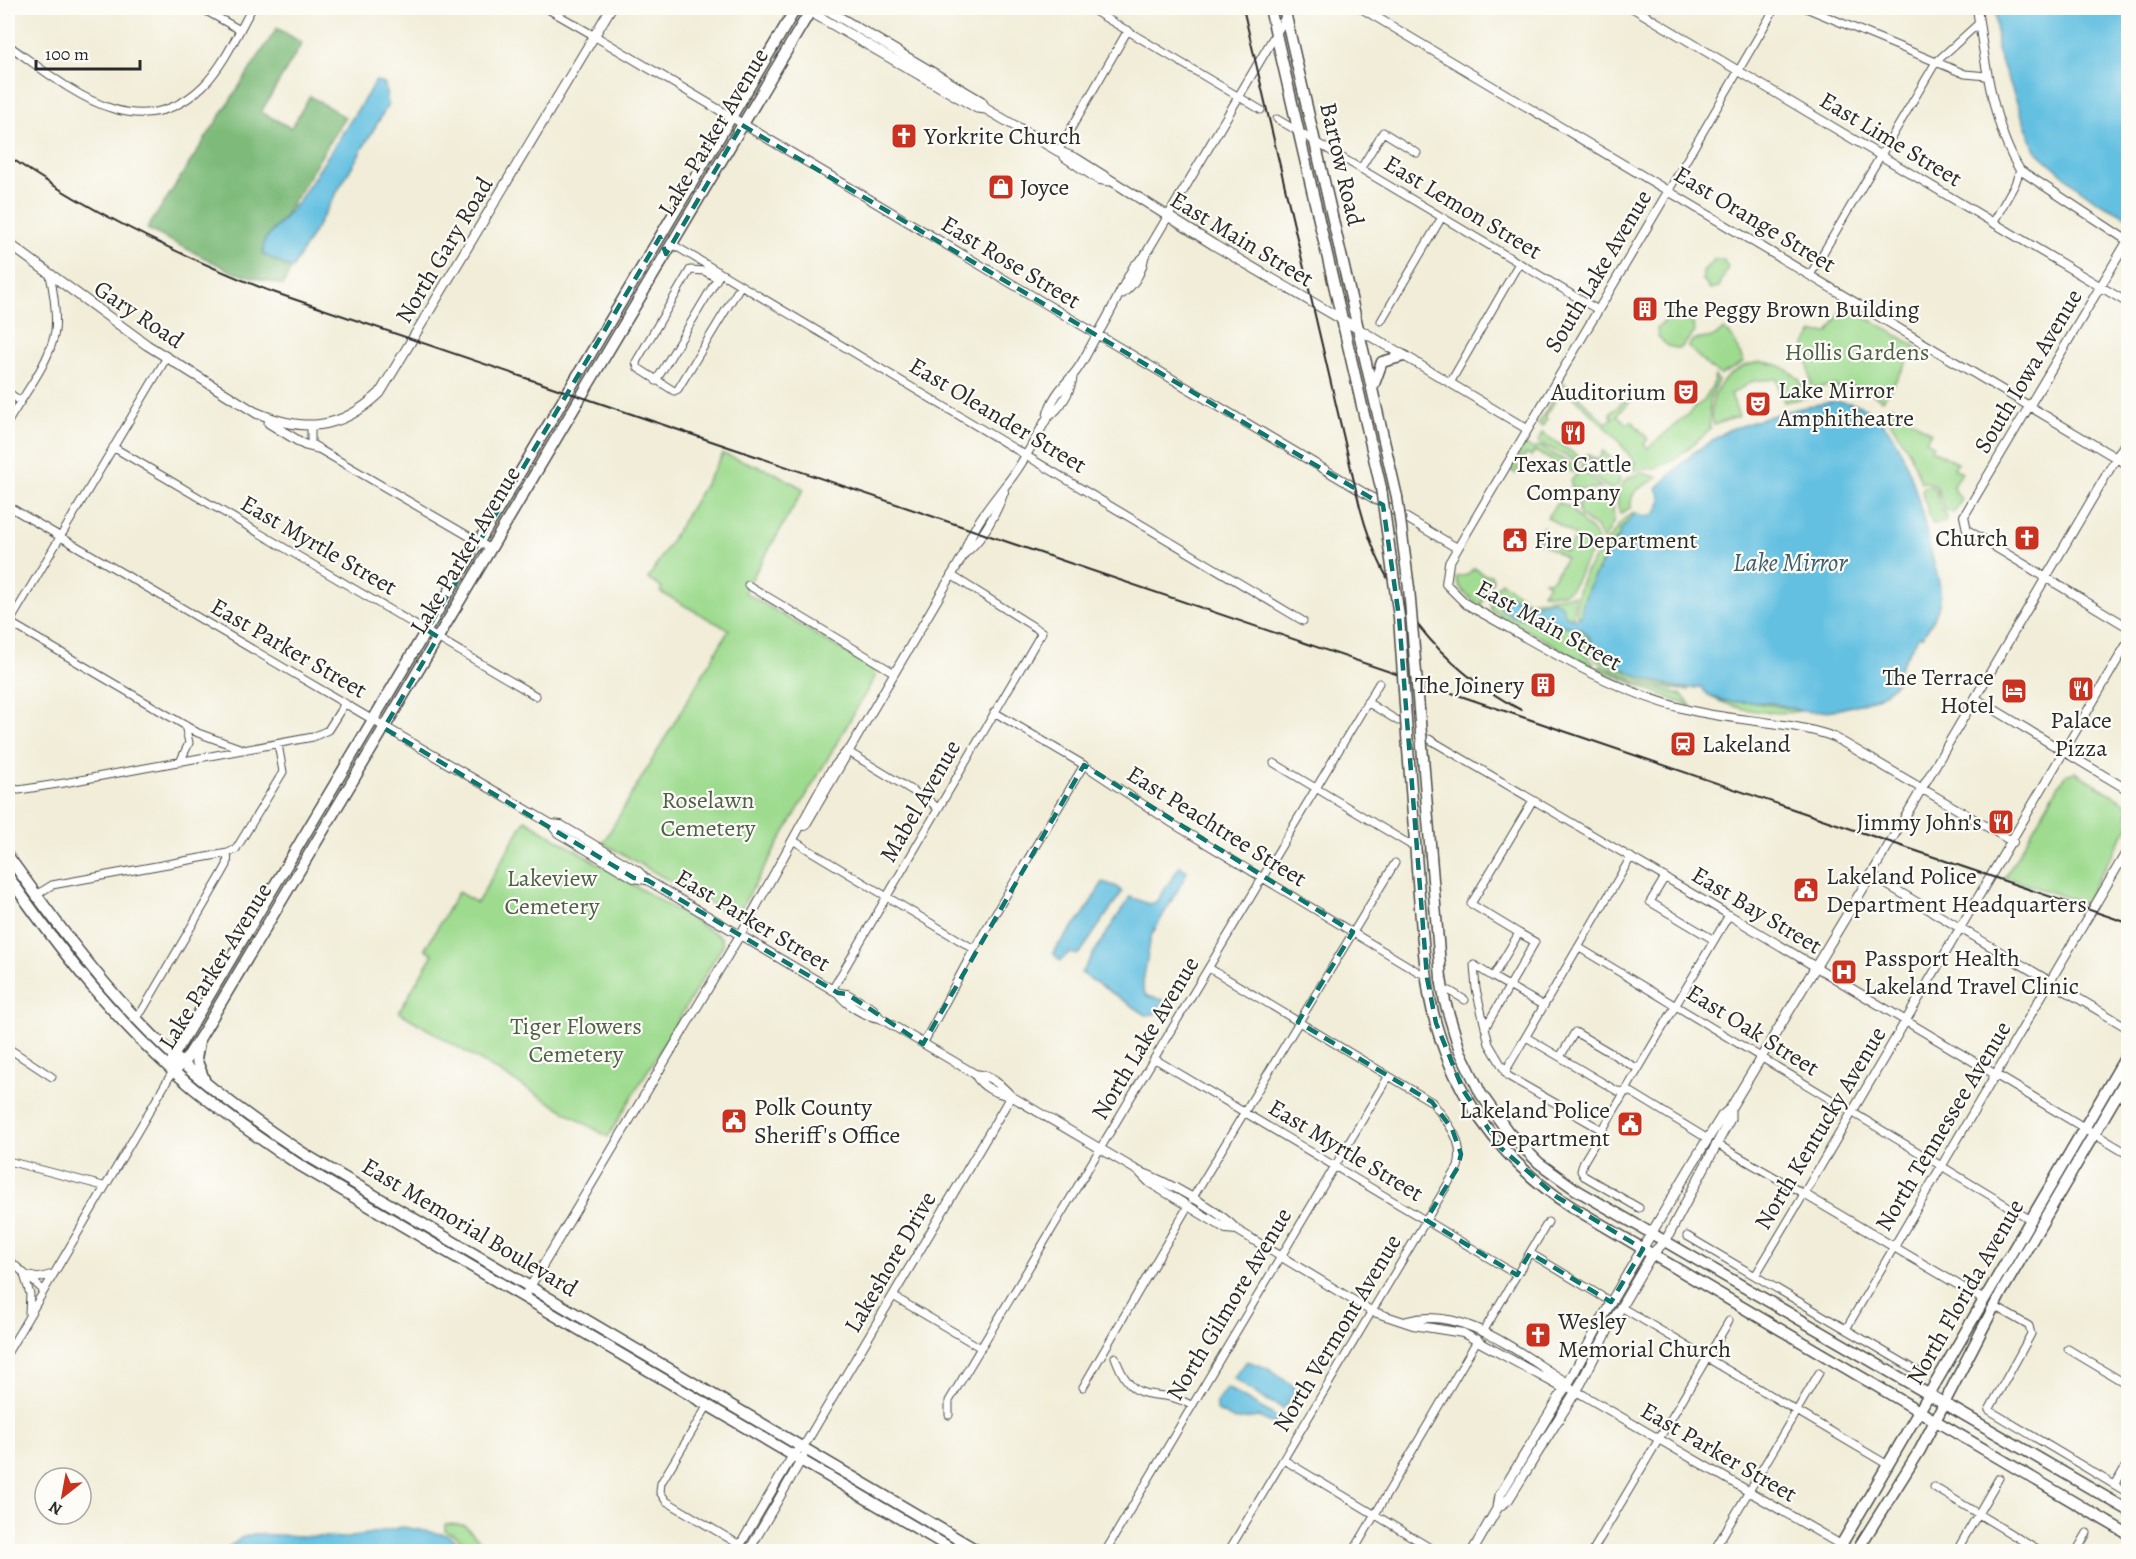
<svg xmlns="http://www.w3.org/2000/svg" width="2136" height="1559" viewBox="0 0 2136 1559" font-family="Alegreya,serif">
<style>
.green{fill:#9edb8f;stroke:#64835d;stroke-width:1.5}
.forest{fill:#7ebb7a;stroke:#547352;stroke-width:1.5}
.water{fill:#63c0e1;stroke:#477686;stroke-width:1.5}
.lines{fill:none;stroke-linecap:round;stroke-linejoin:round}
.minor-tunnel{stroke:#c9c6b5;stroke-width:7;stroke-dasharray:7 3.5;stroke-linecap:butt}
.minor-casing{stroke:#494845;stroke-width:9}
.tertiary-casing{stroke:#494845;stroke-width:10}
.secondary-casing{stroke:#494845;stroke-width:11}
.primary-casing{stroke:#494845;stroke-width:13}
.minor{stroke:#fff;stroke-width:7}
.tertiary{stroke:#fff;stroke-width:8}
.secondary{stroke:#fff;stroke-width:9}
.primary{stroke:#fff;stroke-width:10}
.rail{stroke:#2b2b2b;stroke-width:2}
.primary-bridge-casing{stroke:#494845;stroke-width:13;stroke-linecap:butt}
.primary-bridge{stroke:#fff;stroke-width:10}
.marked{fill:none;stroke:#0f766e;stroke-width:4.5;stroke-dasharray:12 8;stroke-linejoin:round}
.labels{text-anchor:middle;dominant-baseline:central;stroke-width:4.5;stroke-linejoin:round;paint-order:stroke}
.street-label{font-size:24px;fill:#2b2b2b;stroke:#fdfcf7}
.poi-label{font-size:24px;fill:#2b2b2b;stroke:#fdfcf7;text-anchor:start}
.park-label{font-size:24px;fill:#4e6049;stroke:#fdfcf7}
.water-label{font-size:26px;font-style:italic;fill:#3f5f6b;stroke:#fdfcf7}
</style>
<rect width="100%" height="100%" fill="#fdfcf7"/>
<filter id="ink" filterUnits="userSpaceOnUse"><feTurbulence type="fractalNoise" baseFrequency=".0167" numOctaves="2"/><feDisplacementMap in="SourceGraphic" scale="12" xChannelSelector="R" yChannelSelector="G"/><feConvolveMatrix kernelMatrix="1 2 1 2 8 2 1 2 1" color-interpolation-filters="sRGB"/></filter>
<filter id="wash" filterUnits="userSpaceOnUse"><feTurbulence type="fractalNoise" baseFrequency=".008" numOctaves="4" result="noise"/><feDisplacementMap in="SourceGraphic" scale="24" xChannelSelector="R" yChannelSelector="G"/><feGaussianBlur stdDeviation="1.35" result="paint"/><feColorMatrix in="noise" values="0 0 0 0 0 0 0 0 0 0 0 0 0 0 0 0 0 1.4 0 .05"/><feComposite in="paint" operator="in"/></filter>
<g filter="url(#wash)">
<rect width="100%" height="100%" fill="#f1edd8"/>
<path class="green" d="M1715,259H1723L1728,267L1719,287L1710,290L1703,280V271Z
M1845,305L1917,347L1883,400L1864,389L1850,386L1849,388H1837L1836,385L1812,389L1805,345L1813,333H1828Z
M1671,309C1683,311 1694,320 1695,332L1680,349L1667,346L1658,336L1657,329L1666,320Z
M1724,329C1737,338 1736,349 1744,362L1721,375L1710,368L1688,347L1693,340L1714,337Z
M1762,362C1782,363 1803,376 1808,397L1784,402L1783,396L1780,397L1777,379L1753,381L1731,394L1739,416L1714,425C1703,392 1731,365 1762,362Z
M1715,376L1718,380L1709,401L1710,430C1698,439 1688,450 1676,458C1649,477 1613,471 1585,457L1587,454L1598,460L1603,451L1617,464H1636L1613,434L1566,390L1562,389L1545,417L1547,419L1542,427L1538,424L1563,382L1606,423L1613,418L1610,414L1628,397L1631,400L1617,415L1627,424L1632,421L1648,439L1644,444L1648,448L1703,401L1712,387Z
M1891,405L1931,433L1926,440L1933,445L1931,449L1957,463L1954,468L1962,473L1952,487L1962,500L1953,513L1944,509L1937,487L1929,482H1921L1910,453L1886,415Z
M1542,433L1581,458L1579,463L1538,442Z
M1525,445L1532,449L1540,446L1577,468L1573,472L1558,464L1552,469L1554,462L1535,451L1531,456L1526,454L1517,469L1522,473L1517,474L1510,470Z
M723,454L771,471L804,489L744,592L874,669L875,677L741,908L733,917L603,843L729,630L660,592L662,588L648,579Z
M1585,460L1617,473L1620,479L1618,485L1612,489L1606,487L1582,466Z
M1581,469L1602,488L1579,489L1571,486V481Z
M1642,473L1658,477C1645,488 1630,486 1631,507L1620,514C1613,494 1621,476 1642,473Z
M1929,485L1936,490L1940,508L1947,516L1946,522L1932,524L1922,491L1923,487Z
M1588,494L1602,495L1613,506L1614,521L1604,539H1601L1596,527L1580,516L1578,504Z
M1558,502L1573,509C1578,524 1594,526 1597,542C1595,550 1589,555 1585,562C1572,586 1575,598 1542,593L1549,584L1544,581L1552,580L1566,558L1533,538L1544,526L1538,536L1566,552L1576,536L1547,517Z
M1635,513L1619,532L1620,535C1607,551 1581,592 1583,614L1577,618C1572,584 1590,564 1609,539C1618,529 1621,517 1635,513Z
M1474,568L1485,575H1491L1493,579L1481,605C1469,598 1459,591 1456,577L1467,575Z
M1501,582L1528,601L1574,595L1573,618L1566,616L1561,605C1543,599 1531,609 1514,598L1511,616L1527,620L1542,616L1559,625L1572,626L1576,644L1594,664L1591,666L1491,610L1490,596Z
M1577,627C1590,634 1590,647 1600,655C1623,674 1660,685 1690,690C1660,692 1573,664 1577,627Z
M1601,666L1635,682L1682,695L1692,707L1598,669Z
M1711,697C1741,702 1771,703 1800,711C1774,716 1735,710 1711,697Z
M2075,772L2128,804V827L2084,903L2005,877L2065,775Z
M525,820L721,937L723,945L608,1137L399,1012L433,954L425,949L458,892L477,903Z
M445,1524L464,1525L491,1551C471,1552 462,1537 445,1531Z"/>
<path class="forest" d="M277,28L302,43L261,112L291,128L310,96L345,117L284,217L264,241L279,262L291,269L283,285L233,272L147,229Z"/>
<path class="water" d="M1996,8H2128V217L2098,202L2076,186L2035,150L1997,50Z
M376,81L385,84L388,105L292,269L263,254L264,241L299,201Z
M1829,402C1846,401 1863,404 1876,416C1910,446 1923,518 1933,560C1936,573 1942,586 1940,600C1938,614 1930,625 1922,637L1919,636L1893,678L1897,681C1883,703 1826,715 1802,711C1791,709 1781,704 1770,703C1751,701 1727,705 1710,696C1706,694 1706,691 1701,688H1679L1643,678L1612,664L1595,650L1590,638L1580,628L1559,625L1542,616C1526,619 1515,620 1501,609V600L1509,596L1531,605L1553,600L1561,605L1566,616L1575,619L1581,616L1583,603L1592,580L1620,535V531L1635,513L1648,517L1656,513L1662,500L1657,488L1693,453L1728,430L1783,412Z
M1180,866L1187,871L1184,879L1151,936L1143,982V990L1147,996L1164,1000L1155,1014L1146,1015L1081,973L1130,897L1149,904L1156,902Z
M1103,882L1117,887L1122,892L1081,952L1077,955L1069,953L1060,961L1053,953L1055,949L1083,915Z
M1247,1361L1267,1368L1295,1387L1287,1405L1283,1408L1261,1397L1234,1378Z
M1227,1388L1275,1416L1277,1422L1275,1425L1259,1417L1235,1420L1217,1411V1400Z
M403,1527L447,1535L471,1551H224L241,1538L253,1534L347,1538Z"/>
</g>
<g filter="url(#ink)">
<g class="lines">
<path class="minor-tunnel" d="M1413,846L1439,862"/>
<g class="minor-casing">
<path id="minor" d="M201,8L240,30
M546,8L593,35
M1089,8L1261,110
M1806,8L1965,74L1987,76
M8,45C65,85 136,151 203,86C224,65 238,33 252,8
M1277,119L1598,310
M1058,151L1128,30
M1361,168L1383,132L1417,153
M1669,190L1775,8
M1993,223L2015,184L2020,170
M672,244L1303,621
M1810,275L1936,62L1979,23
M717,278L704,271L690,270L636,362L638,368L674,391L678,389L741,285
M1381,321L1442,217
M656,381L720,274
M1450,383L1519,263
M8,392L20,401
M8,422C23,395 50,363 55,331C57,312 54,294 50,275
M311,425V443L317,448L491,549
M113,447L536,696
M8,506L373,720
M748,585L893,672
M9,622L198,733L245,750
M8,625L167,357
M1367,702L1398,721
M994,712L1084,765L1173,824L1420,973
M1429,739L1729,915L1583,1163L1581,1171L1584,1176L1639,1208
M847,751L931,802L938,809
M180,762L189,743L185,725
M1274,763L1409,844
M8,788L19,790L64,783L313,737L328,730L345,703
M1533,800L1471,904L1519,933L1493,977L1474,965L1476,989L1489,1044L1508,1076L1602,1130
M794,841L974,949
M1665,877L1650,902L1714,940
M36,895L52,885L228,853L236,849L283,772L278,744
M1578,947L2031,1220
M1209,968L1432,1102C1447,1122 1465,1140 1458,1167L1228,1552
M1493,977L1544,1006
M832,990L1042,632L951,575
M1450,991L1465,1000
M135,1017L142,1011L222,874L227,865L228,853
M1485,1028L1535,942L1519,933
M1526,1037L1617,1091L1631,1092L1708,1139
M923,1044L974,949L1084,765
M8,1048L52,1077
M1560,1057L1575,1032L1638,1069
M1155,1059L1517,1275
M1505,1072L1631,857
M1717,1144L1804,1194L1755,1276
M8,1161L103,1186
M1192,1199L1395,863
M1687,1236L1919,1372
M1530,1253L1611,1302
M8,1259L43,1290
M24,1275L30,1294L29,1313
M26,1275L38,1278L53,1274
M893,1296L981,1348
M1994,1306L2029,1326L2031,1334L1989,1410L2128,1493
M1621,1307L1888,1465
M1846,1329L1894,1247
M1483,1332L1548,1222
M2068,1349L2128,1385
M8,1352L173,1071
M1115,1357C1135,1412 1155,1384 1191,1405
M1083,1387L1188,1206
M708,1405L661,1483L660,1492L666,1501L740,1545
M949,1415V1401L1379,683
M1284,1460L1437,1552
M2115,1485L2128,1462
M1934,1487L2041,1552
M1105,1552L1388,1077
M1353,1552L1478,1339
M1592,1552L1729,1321
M1713,1552L1819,1373
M1956,1552L1999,1478
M2076,1552L2087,1533"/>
</g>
<g class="tertiary-casing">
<path id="tertiary" d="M1361,8L2128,465
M1633,8L2128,303
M1977,8C1984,56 1993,129 2020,170L2128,241
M593,35L1457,548
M1669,190L1449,563L1446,584L1466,604C1537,643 1607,689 1685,709C1734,722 1787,720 1834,737L2013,842
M2128,240L1964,516L1967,530L2128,627
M1122,294C1134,284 1141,274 1144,258
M1415,362L1527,429
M1047,418C1050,400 1061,388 1073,375C1083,364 1089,348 1097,335C1111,313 1121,289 1134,266L1144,257L1291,8
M2128,438L1871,875L2128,1028
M965,553C983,539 996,513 1004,492
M1975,698L2128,790
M373,720L551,824L558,833L634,878L646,880
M551,824L561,825L638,871L647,880L838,993C848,1006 864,1016 880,1018
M805,826L964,554C971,528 989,507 1005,486C1022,466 1034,441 1047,418C1061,408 1071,391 1073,375
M1729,915L2128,1154
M838,993L847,994L873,1009L880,1018L975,1074C990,1075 1001,1085 1011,1096L1138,1171C1164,1180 1219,1210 1237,1230L1371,1311L1413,1325L1463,1333L1559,1386H1566L1583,1395L1853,1552
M975,1074C982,1088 996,1093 1011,1096
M1141,1174L1150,1183L1226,1229L1237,1230
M1894,1247L2128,849
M524,1297L746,925L830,772L847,751
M1984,1300L1804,1194L2128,642
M1407,1321C1463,1306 1517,1352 1563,1380L1566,1386
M736,1552L793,1455L807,1441L1011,1096
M748,1552L803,1457"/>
</g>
<g class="secondary-casing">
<path id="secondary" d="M804,8L977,108L986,109L1058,151L1077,159L1214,245L1415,362
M824,8L981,101L986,109
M1065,157L1098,179L1109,181
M8,243L147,345L258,414
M253,411C302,433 340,431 380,393L611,8
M269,423L305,445L317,448
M1498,1507L1508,1500L1581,1383L1611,1324L1652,1254L1666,1240L1730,1119V1109
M1472,1552L1498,1507L1500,1495L1571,1378L1611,1302L1694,1161L1722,1116L1730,1109L1871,875"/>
</g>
<g class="primary-casing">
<path id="primary" d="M1270,8L1381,488
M1284,8L1397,497
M1374,384L1382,362L1404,356
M1408,749C1412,798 1415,846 1419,895C1422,929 1424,965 1430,999C1447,1086 1498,1160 1572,1207L2128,1534
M1423,758L1441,978L1445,1002L1460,1051L1481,1094L1508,1132L1539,1163L1575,1189L2128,1510
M8,856C59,927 110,997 174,1056C215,1093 260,1125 306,1155L980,1552
M8,876C57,946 109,1013 173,1071C213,1106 256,1137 301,1166L957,1552
M199,1042L196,1059L204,1079
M173,1071L183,1064L201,1036L812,8
M173,1071V1056L178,1048L796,8
M1837,1552L2128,1053
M1856,1552L1920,1450L2001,1293L2128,1076"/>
</g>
<use href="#minor" class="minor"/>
<use href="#tertiary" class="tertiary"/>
<use href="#secondary" class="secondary"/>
<use href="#primary" class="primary"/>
<path class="rail" d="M1243,8L1360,507C1383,596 1440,668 1521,710
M8,156C88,211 176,254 267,290L2128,923"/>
<g class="primary-bridge-casing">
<path id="primary-bridge" d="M1381,488L1399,617L1408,749
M1397,497L1409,588L1423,758"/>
</g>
<use href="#primary-bridge" class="primary-bridge"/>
</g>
</g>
<path class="marked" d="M742,125L1383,505L1399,617L1427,978L1436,1023L1463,1090L1501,1148L1557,1197L1643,1249L1611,1302L1530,1253L1517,1275L1426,1220L1458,1167L1461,1154L1452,1129L1432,1102L1298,1022L1353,932L1084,765L923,1044L847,994L838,993L647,880L634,878L384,728L438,637L427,630L660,237L666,254Z"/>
<defs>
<g id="church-square" transform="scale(1.35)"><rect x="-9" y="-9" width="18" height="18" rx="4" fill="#c8321e" stroke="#fdfcf7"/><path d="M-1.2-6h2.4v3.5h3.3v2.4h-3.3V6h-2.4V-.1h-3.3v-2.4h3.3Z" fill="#fff"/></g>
<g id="shop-square" transform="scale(1.35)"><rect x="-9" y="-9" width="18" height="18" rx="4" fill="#c8321e" stroke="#fdfcf7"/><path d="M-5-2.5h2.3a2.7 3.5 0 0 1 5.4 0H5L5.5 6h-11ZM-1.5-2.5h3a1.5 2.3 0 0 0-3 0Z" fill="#fff"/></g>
<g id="building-square" transform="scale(1.35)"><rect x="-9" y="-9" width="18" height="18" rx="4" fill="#c8321e" stroke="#fdfcf7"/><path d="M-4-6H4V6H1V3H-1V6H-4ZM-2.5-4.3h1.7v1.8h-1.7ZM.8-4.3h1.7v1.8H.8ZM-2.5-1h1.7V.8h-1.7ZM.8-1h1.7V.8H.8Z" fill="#fff"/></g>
<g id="theatre-square" transform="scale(1.35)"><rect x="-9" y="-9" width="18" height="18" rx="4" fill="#c8321e" stroke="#fdfcf7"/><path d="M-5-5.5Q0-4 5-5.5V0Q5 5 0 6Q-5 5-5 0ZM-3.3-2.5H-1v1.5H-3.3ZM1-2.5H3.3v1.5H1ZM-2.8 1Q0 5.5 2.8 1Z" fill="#fff"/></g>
<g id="restaurant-square" transform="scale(1.35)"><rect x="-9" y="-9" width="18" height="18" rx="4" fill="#c8321e" stroke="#fdfcf7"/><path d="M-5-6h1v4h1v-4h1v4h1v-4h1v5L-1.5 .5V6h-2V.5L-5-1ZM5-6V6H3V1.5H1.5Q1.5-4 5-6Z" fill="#fff"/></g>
<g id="civic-square" transform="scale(1.35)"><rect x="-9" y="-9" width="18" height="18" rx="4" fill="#c8321e" stroke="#fdfcf7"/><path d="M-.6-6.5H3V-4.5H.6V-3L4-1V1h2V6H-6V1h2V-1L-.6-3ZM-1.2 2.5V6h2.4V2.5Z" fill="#fff"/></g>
<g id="hotel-square" transform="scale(1.35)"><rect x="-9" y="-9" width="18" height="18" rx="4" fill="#c8321e" stroke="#fdfcf7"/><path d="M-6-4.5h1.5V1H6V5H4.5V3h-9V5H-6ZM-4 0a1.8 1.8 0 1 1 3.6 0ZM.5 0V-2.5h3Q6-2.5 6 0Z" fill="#fff"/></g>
<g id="station-square" transform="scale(1.35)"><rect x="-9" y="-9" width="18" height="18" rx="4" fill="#c8321e" stroke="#fdfcf7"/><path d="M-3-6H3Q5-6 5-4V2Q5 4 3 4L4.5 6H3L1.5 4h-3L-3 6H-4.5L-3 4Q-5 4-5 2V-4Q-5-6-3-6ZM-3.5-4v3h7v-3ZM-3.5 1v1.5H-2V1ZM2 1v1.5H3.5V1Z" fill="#fff"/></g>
<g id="hospital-square" transform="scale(1.35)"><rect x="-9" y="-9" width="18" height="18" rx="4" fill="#c8321e" stroke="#fdfcf7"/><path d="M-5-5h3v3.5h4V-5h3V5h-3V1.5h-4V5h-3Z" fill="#fff"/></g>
</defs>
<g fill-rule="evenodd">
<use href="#church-square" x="904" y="136"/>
<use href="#shop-square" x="1001" y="187"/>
<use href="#building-square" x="1645" y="309"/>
<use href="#theatre-square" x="1686" y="392"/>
<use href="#theatre-square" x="1758" y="404"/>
<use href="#restaurant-square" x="1573" y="433"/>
<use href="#church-square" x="2027" y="538"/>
<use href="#civic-square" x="1515" y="540"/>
<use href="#building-square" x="1543" y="685"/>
<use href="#restaurant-square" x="2081" y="689"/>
<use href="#hotel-square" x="2014" y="691"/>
<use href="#station-square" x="1683" y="744"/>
<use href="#restaurant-square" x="2001" y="822"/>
<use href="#civic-square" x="1806" y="890"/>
<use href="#hospital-square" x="1844" y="972"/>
<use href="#civic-square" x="734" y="1121"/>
<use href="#civic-square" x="1630" y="1124"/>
<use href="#church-square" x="1538" y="1335"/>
</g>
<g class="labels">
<g class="street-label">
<text transform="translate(713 132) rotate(-59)">Lake Parker Avenue</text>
<text transform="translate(1891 139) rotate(31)">East Lime Street</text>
<text transform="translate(1342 164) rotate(77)">Bartow Road</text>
<text transform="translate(1463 207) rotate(31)">East Lemon Street</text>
<text transform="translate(1755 219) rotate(31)">East Orange Street</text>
<text transform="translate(1242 239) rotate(31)">East Main Street</text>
<text transform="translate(444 250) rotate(-59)">North Gary Road</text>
<text transform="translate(1011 262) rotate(31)">East Rose Street</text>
<text transform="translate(1598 271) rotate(-59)">South Lake Avenue</text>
<text transform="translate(139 314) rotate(34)">Gary Road</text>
<text transform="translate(2028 371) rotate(-59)">South Iowa Avenue</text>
<text transform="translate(998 415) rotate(31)">East Oleander Street</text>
<text transform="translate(319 545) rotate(30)">East Myrtle Street</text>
<text transform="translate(465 550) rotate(-59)">Lake Parker Avenue</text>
<text transform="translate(1549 625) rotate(29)">East Main Street</text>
<text transform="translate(289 648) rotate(30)">East Parker Street</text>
<text transform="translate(920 801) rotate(-60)">Mabel Avenue</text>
<text transform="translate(1217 826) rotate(32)">East Peachtree Street</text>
<text transform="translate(1757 910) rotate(31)">East Bay Street</text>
<text transform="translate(753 920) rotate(31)">East Parker Street</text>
<text transform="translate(215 966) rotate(-58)">Lake Parker Avenue</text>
<text transform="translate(1753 1030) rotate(32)">East Oak Street</text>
<text transform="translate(1145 1038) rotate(-59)">North Lake Avenue</text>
<text transform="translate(1943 1126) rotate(-59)">North Tennessee Avenue</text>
<text transform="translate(1820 1128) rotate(-59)">North Kentucky Avenue</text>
<text transform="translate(1346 1150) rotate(31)">East Myrtle Street</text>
<text transform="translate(470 1227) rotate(31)">East Memorial Boulevard</text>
<text transform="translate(890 1262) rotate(-60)">Lakeshore Drive</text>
<text transform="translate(1965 1292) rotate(-60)">North Florida Avenue</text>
<text transform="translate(1229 1304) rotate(-59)">North Gilmore Avenue</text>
<text transform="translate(1337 1333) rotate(-59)">North Vermont Avenue</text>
<text transform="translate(1719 1452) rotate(30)">East Parker Street</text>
</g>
<g class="poi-label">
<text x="924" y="136">Yorkrite Church</text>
<text x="1020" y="187">Joyce</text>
<text x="1664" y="309">The Peggy Brown Building</text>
<text x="1778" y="390">Lake Mirror<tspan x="1778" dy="28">Amphitheatre</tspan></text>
<text x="1666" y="392" text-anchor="end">Auditorium</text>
<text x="1573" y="464" text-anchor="middle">Texas Cattle<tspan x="1573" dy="28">Company</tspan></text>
<text x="2008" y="538" text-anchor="end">Church</text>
<text x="1534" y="540">Fire Department</text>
<text x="1994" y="677" text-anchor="end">The Terrace<tspan x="1994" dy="28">Hotel</tspan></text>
<text x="1524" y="685" text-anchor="end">The Joinery</text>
<text x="2081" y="720" text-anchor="middle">Palace<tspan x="2081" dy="28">Pizza</tspan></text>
<text x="1702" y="744">Lakeland</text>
<text x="1982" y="822" text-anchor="end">Jimmy John's</text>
<text x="1826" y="876">Lakeland Police<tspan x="1826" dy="28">Department Headquarters</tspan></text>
<text x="1864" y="958">Passport Health<tspan x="1864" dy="28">Lakeland Travel Clinic</tspan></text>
<text x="754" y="1107">Polk County<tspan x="754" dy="28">Sheriff's Office</tspan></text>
<text x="1610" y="1110" text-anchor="end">Lakeland Police<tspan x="1610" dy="28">Department</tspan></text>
<text x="1558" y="1321">Wesley<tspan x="1558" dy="28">Memorial Church</tspan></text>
</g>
<g class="park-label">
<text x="1857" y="352">Hollis Gardens</text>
<text x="708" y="800">Roselawn<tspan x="708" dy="28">Cemetery</tspan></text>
<text x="552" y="878">Lakeview<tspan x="552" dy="28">Cemetery</tspan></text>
<text x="576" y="1026">Tiger Flowers<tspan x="576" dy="28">Cemetery</tspan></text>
</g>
<g class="water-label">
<text x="1790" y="562">Lake Mirror</text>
</g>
</g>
<rect width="2136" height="1559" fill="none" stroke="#fdfcf7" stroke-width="30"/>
<g transform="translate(63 1496) rotate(211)"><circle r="28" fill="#fdfcf7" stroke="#a9a8a5" stroke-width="1.5"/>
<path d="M0-4.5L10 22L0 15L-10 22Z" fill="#c8321e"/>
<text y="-9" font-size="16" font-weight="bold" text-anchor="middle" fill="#2b2b2b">N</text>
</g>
<path d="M36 60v9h104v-9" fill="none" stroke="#2b2b2b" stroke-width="3"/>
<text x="45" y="60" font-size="18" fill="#2b2b2b" stroke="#fdfcf7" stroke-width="4.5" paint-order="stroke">100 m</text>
</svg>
